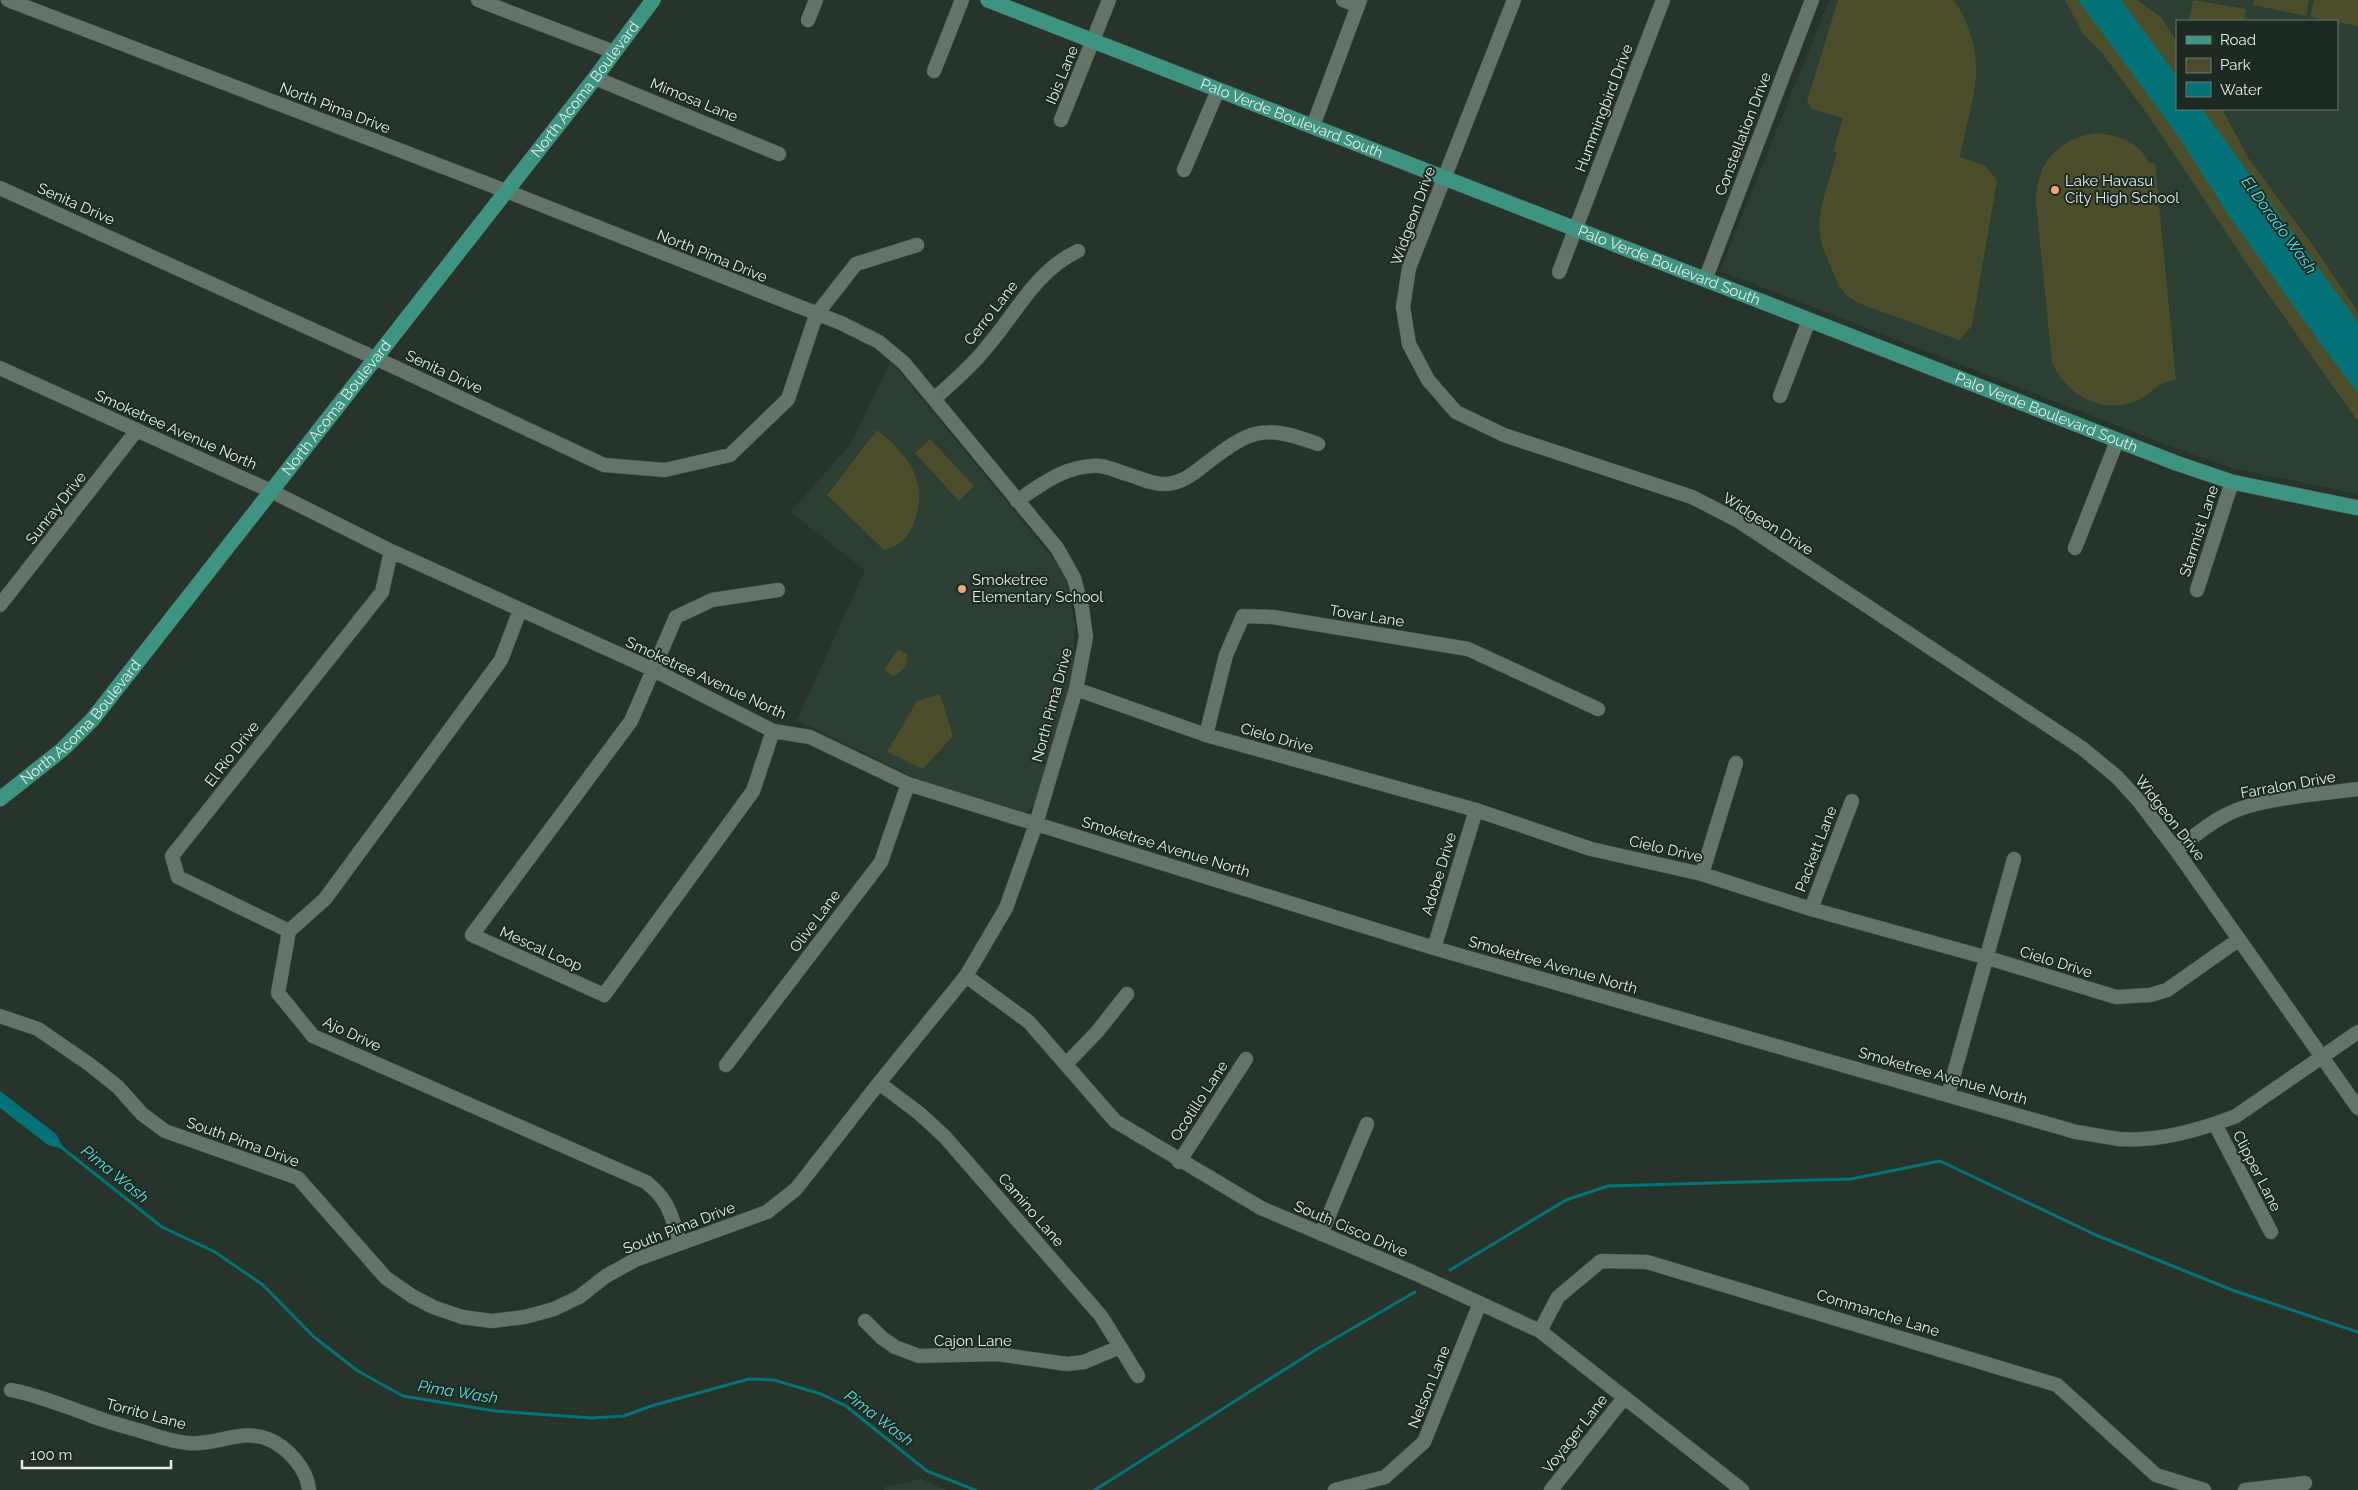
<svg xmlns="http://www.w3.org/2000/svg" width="2358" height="1490" viewBox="0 0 2358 1490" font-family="Raleway,sans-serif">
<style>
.built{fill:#2b3f32;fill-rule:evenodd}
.green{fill:#4b4d2b}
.water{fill:#047379}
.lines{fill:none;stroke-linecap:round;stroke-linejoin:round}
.stream{stroke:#047379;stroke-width:3}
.minor-casing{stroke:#46524b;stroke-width:15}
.major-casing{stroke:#46524b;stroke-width:16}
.minor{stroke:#647469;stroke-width:14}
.major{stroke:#3d9482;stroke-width:15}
.poi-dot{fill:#f2a17e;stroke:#1d2a22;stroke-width:2}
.labels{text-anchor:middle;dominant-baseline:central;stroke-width:4;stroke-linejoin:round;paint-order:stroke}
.street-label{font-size:15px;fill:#e3ece6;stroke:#1d2a22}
.poi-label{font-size:15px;fill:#e3ece6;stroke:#1d2a22;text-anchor:start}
.water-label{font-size:16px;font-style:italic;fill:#56dce4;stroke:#1d2a22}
</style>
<rect width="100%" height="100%" fill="#27342c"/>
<path class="built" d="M1829,0H2358V494L2235,469L2180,450L1720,271ZM2177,21H2337V109H2177Z
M891,361L1056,562L1066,581L1075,625L1073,675L1035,803L1028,811L1019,815L911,776L797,720L865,570L790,512L850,445Z
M921,1479L946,1490H884V1487Z"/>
<path class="green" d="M1838,0H1954C1992,60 1972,95 1960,157L1986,166L1997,181L1972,326L1959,340L1858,303L1846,295L1839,286L1822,246L1819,225L1822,203L1837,153L1833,151L1843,118L1812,109L1807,101Z
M2065,0H2137L2161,17L2177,42V109H2222L2249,159L2312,244L2358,312V422L2245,261L2148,115L2102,53L2083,34Z
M2193,0L2246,9L2244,21H2189Z
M2254,0H2309L2306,16L2253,5Z
M2314,0H2358V26L2310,17Z
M2096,133C2118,135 2140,142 2149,163H2155L2176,380C2154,382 2155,393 2136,401C2101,415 2066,395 2052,362L2036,203C2035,165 2058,138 2096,133Z
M877,430C909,456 929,481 914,523C909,537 899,547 884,550L827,495Z
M930,439L974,486L959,501L915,453Z
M898,649L907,654C908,665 903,672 893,676L884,670Z
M940,694L953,736L923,769L887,752L917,701Z"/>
<path class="water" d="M2078,0H2121L2177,76V109H2202L2358,322V393L2326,351L2227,213L2179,137Z
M0,1091L56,1134L64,1149L48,1145L0,1108Z"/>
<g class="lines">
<path class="stream" d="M61,1147L162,1227L215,1252L263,1285L314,1337L358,1371L403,1396L495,1411L592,1418L624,1416L651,1406L749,1379L774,1380L821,1394L846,1406L927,1471L975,1490
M1450,1270L1566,1200L1608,1186L1851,1179L1940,1161L2096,1235L2232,1290L2358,1332
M1095,1490L1317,1349L1415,1292"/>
<g class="minor-casing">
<path id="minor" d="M478,0L614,52
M1343,0L1358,6
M1514,0L1409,268L1403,307L1409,344L1428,380L1456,412L1504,435L1692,497L1737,520L2082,748L2117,777L2138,800L2176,850L2358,1108
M808,20L816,0
M934,71L962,0
M595,78L779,154
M1061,120L1109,0
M1313,126L1360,0
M1184,170L1218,90
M0,188L375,358L604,465L665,470L730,455L788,399L816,315L856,264L917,245
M1559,272L1663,0
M1705,280L1812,0
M0,368L271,491L391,551L652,669L773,731L810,737L908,784L1434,948L2076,1132C2090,1134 2104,1137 2119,1139C2158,1142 2200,1130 2236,1116L2358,1032
M1780,396L1809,320
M934,399C952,383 971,367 986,348C1016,314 1035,271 1078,251
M1017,501C1041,484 1068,464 1100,466C1108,467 1118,471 1126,474C1139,477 1152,485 1166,484C1181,483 1192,475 1203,466C1250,430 1261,423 1318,444
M2075,548L2117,441
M2197,590L2232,482
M0,605L137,430
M520,610L501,660L325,899L289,931L278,993L313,1036L646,1182C670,1201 671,1216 680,1243
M1076,689L1206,735L1476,810L1591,849L1702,874L1811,909L1988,958L2116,997L2150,995L2167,990L2238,940
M773,731L753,791L604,995L472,935L631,721L676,617L712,600L778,590
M1206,735L1226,655L1243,616L1273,617L1468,649L1598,709
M2176,850C2193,837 2210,822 2230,813C2261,798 2322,794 2358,789
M1702,874L1736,763
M1811,909L1852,801
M289,931L178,877L172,856L382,592L391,551
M1434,948L1476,810
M966,976L1029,1022L1115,1121L1261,1208L1412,1272L1540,1331L1742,1490
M0,1016L38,1029L89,1064L118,1087L142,1114L165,1131L298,1178L386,1278L412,1296L433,1307L462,1317L492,1321L525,1317L554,1309L579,1297L606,1276L635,1260L767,1212L796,1189L879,1083L966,976L1006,908L1036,824L1076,689L1086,637L1082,608L1074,578L1057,548L904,363L879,342L841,323L506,191L8,0
M1066,1064L1097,1032L1127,994
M726,1065L881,862L908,784
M879,1083L919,1113L945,1137L1101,1316L1138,1376
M1948,1095L2014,859
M2215,1124L2271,1232
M1179,1162L1246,1059
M1321,1234L1367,1124
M865,1321L882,1338L895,1347L919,1356L997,1354L1067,1364L1084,1362L1120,1347
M1540,1331L1558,1297L1601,1261L1647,1262L2057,1385L2156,1475L2204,1490
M11,1390C38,1395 61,1405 87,1414C104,1421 123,1426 141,1431C157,1436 173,1442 189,1443C216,1446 240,1428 268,1439C287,1447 307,1468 309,1490
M1335,1490L1385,1477L1424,1442L1480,1303
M1551,1490L1624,1398
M2245,1490L2305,1483"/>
</g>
<g class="major-casing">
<g id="major">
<path id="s1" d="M988,0L2176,463L2232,482L2358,508"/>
<path id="s2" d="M0,799L63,749L92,720L595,78L653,0"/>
</g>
</g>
<use href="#minor" class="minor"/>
<use href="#major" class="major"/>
</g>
<g class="poi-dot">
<circle cx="2055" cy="190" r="5"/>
<circle cx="962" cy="589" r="5"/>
</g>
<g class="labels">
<g class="street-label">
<text transform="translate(1062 75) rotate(-68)">Ibis Lane</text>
<text stroke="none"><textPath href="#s2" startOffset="922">North Acoma Boulevard</textPath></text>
<text transform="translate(694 100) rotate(22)">Mimosa Lane</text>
<text transform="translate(335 108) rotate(21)">North Pima Drive</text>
<text transform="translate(1604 108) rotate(-69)">Hummingbird Drive</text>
<text stroke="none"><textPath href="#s1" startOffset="326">Palo Verde Boulevard South</textPath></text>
<text transform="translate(1743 134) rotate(-69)">Constellation Drive</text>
<text transform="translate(76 204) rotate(24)">Senita Drive</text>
<text transform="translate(1413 216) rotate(-70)">Widgeon Drive</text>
<text transform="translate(712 256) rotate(22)">North Pima Drive</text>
<text stroke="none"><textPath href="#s1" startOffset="731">Palo Verde Boulevard South</textPath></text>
<text transform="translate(991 313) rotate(-52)">Cerro Lane</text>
<text transform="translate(444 372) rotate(25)">Senita Drive</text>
<text stroke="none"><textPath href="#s2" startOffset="518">North Acoma Boulevard</textPath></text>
<text stroke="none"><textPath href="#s1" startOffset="1136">Palo Verde Boulevard South</textPath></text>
<text transform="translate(176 430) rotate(24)">Smoketree Avenue North</text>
<text transform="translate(56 508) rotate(-52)">Sunray Drive</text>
<text transform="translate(1768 524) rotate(32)">Widgeon Drive</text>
<text transform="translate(2199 531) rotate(-72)">Starmist Lane</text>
<text transform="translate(1367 616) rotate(9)">Tovar Lane</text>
<text transform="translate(706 678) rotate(25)">Smoketree Avenue North</text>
<text transform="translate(1052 705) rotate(-75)">North Pima Drive</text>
<text stroke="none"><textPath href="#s2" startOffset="112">North Acoma Boulevard</textPath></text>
<text transform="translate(1277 738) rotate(16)">Cielo Drive</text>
<text transform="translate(232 754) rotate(-52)">El Rio Drive</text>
<text transform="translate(2288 785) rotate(-10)">Farralon Drive</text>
<text transform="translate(2170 818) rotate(52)">Widgeon Drive</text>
<text transform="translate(1166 847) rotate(17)">Smoketree Avenue North</text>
<text transform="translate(1666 849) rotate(13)">Cielo Drive</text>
<text transform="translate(1816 849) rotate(-69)">Packett Lane</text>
<text transform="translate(1439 874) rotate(-73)">Adobe Drive</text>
<text transform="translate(815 921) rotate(-53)">Olive Lane</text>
<text transform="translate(541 949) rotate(24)">Mescal Loop</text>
<text transform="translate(2056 962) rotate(17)">Cielo Drive</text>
<text transform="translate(1553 965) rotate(16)">Smoketree Avenue North</text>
<text transform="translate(352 1034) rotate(25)">Ajo Drive</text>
<text transform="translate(1943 1076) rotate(16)">Smoketree Avenue North</text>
<text transform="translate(1199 1101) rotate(-57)">Ocotillo Lane</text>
<text transform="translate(243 1142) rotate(20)">South Pima Drive</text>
<text transform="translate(2257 1171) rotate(63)">Clipper Lane</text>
<text transform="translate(1031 1210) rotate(49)">Camino Lane</text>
<text transform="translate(679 1228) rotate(-21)">South Pima Drive</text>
<text transform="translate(1351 1229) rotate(23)">South Cisco Drive</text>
<text transform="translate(1878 1313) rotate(17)">Commanche Lane</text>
<text x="973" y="1341">Cajon Lane</text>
<text transform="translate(1429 1387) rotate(-68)">Nelson Lane</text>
<text transform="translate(146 1414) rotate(15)">Torrito Lane</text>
<text transform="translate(1575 1434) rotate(-52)">Voyager Lane</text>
</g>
<g class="poi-label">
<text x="2065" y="181">Lake Havasu<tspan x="2065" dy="17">City High School</tspan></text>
<text x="972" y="580">Smoketree<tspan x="972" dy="17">Elementary School</tspan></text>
</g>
<g class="water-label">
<text transform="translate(2279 225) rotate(54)">El Dorado Wash</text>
<text transform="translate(115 1174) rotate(39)">Pima Wash</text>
<text transform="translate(458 1392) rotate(9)">Pima Wash</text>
<text transform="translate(879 1418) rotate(37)">Pima Wash</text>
</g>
</g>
<rect x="2176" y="20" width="162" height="90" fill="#1d2a22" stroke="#6c7870"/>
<rect x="2186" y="36" width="25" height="8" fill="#3d9482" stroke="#6c7870"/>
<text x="2220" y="45" font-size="15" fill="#e3ece6">Road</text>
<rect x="2186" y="58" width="25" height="15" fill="#4b4d2b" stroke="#6c7870"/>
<text x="2220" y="70" font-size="15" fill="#e3ece6">Park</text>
<rect x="2186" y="82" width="25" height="15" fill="#047379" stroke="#6c7870"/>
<text x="2220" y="95" font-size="15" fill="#e3ece6">Water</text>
<path d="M22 1460v8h149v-8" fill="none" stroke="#e3ece6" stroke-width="2.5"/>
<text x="30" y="1460" font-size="15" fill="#e3ece6" stroke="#1d2a22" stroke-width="4" paint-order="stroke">100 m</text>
</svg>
